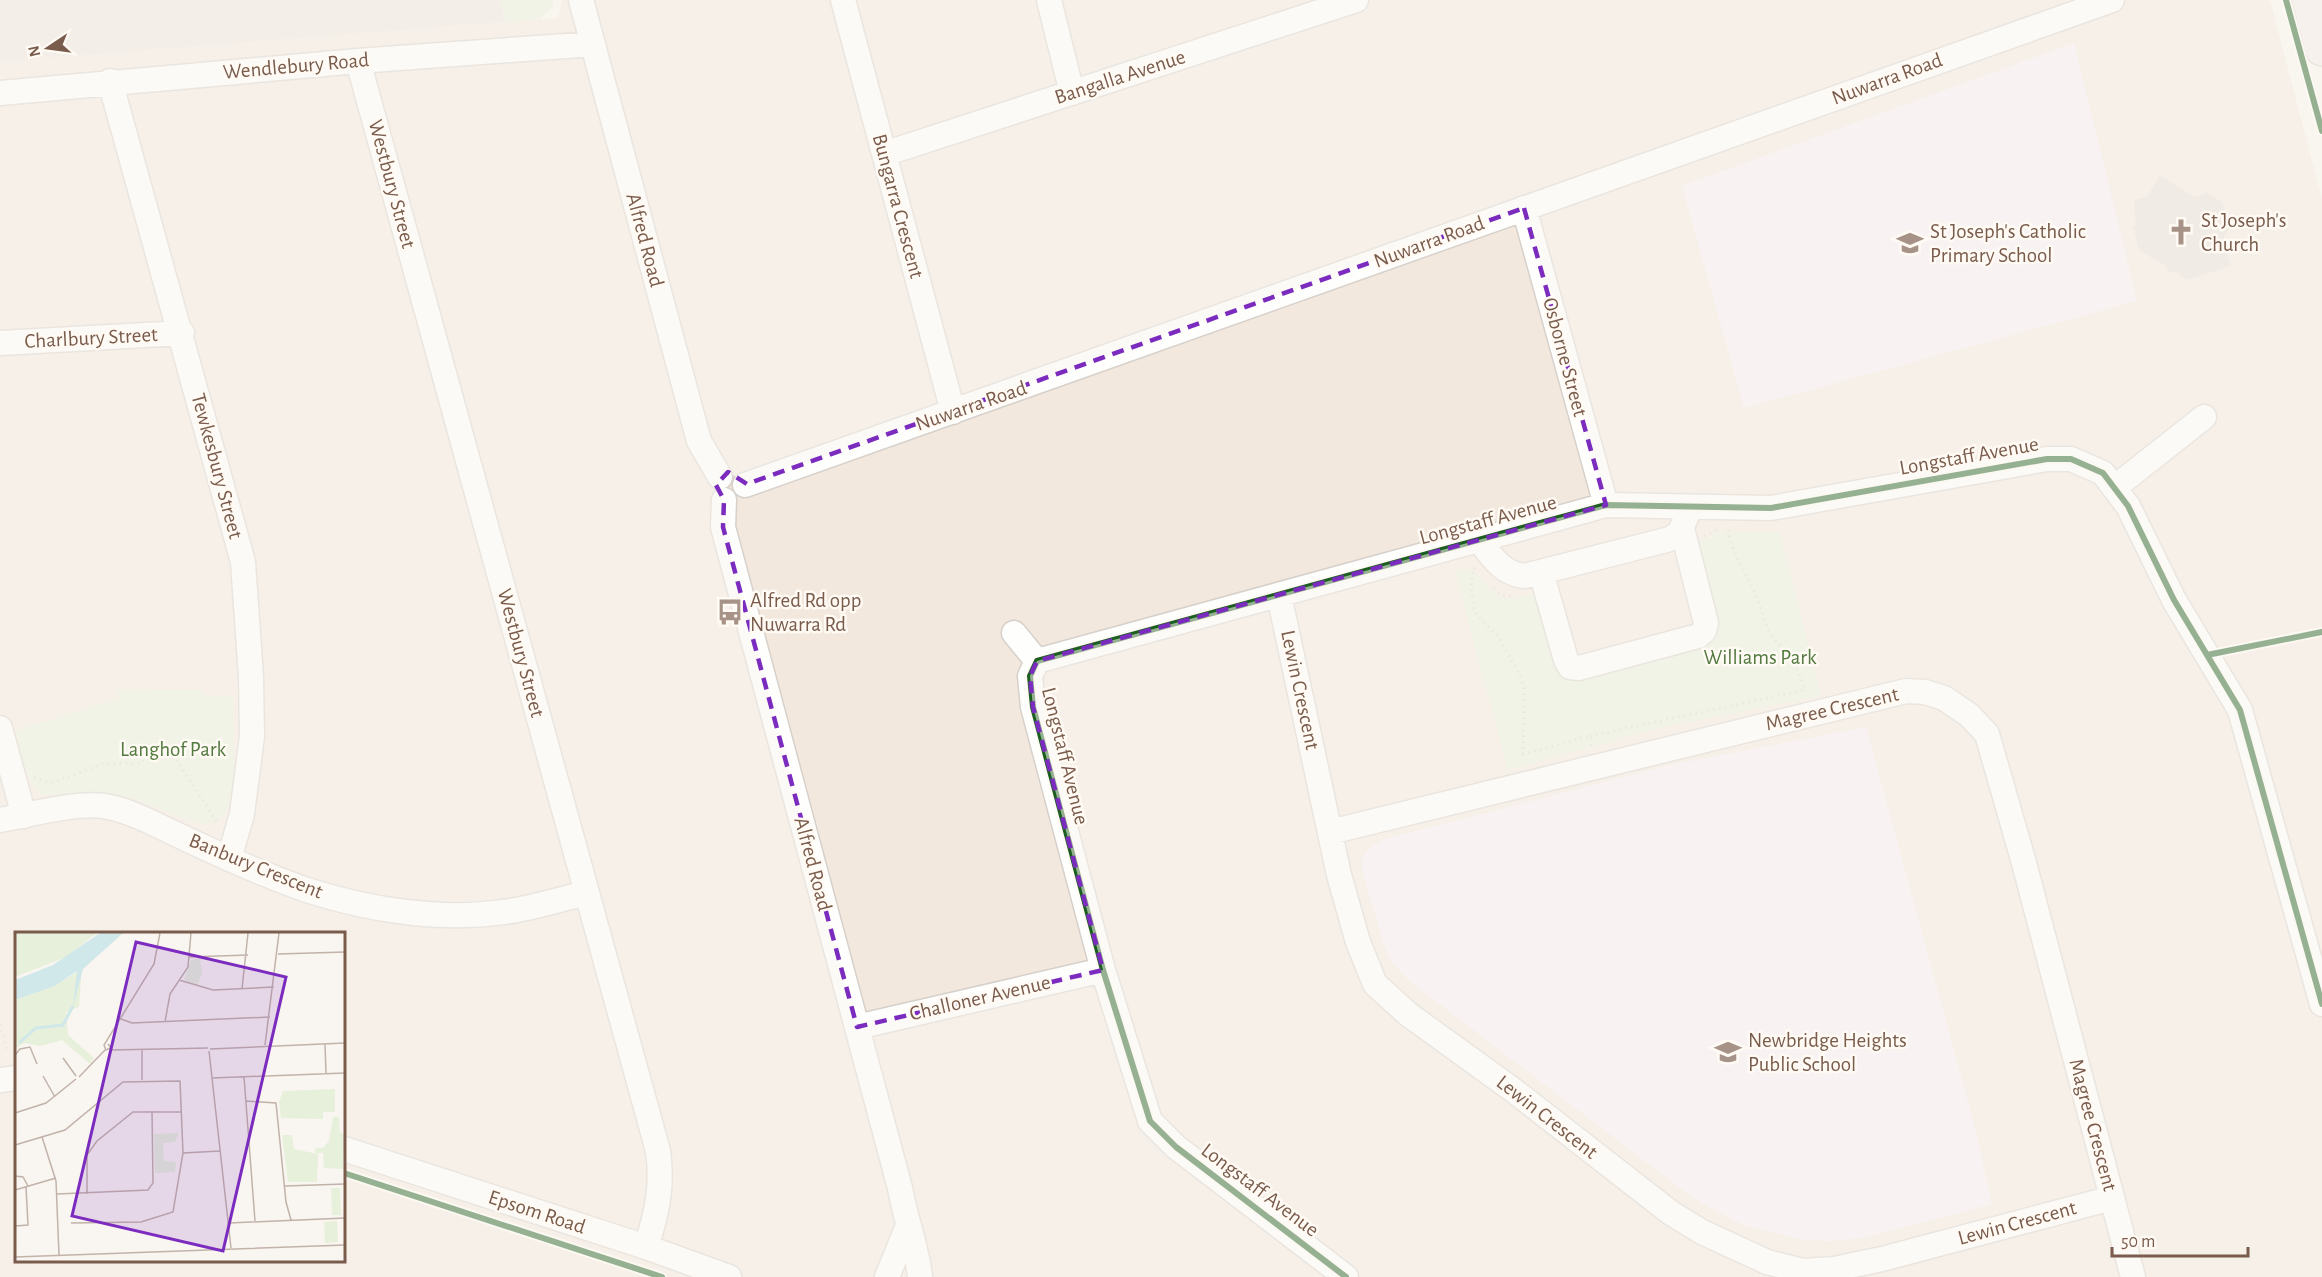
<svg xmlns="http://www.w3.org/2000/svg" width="2322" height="1277" viewBox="0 0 2322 1277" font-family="'Alegreya Sans',sans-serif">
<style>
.residential{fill:#f2e8de;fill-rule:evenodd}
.industrial{fill:#ede5e0}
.education{fill:#f6eef6}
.green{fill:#e7f0db}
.building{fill:#e6ded7}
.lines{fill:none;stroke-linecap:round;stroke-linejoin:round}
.minor-casing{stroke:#d7d1cb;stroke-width:27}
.highway-casing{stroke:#dad1cc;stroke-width:36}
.path{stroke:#dcd5d0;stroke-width:3;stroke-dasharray:1.5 4.5;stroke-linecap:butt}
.minor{stroke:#fefefd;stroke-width:24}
.highway{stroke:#f2eae7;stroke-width:33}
.cycleway-casing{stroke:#fffaf3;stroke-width:10}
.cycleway{stroke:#1b5e20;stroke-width:6}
.marked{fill:none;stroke:#7b2cbf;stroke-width:4.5;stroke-dasharray:12 8;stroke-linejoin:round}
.labels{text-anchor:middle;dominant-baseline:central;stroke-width:5;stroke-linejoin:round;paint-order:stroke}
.street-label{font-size:21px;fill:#7a5c4d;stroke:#fffaf3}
.poi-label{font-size:21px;fill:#7a5c4d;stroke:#fffaf3;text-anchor:start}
.park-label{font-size:21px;fill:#537a41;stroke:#fffaf3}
.inset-river{fill:none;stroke:#d0e8ea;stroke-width:3}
.inset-road{fill:none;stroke:#c2b3aa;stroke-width:1.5}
.view{fill:#7b2cbf;fill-opacity:0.15;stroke:#7b2cbf;stroke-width:3}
.inset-edge{fill:none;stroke:#7a5c4d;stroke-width:3}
</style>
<rect width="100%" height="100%" fill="#f9f5f0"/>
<path class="residential" d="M562,0H2270L2322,199V1277H0V62L558,18ZM16,934H344V1260H16Z"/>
<path class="industrial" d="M0,0H500L506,22L0,62Z"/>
<path class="education" d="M2074,43L2137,301L1744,408L1682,186Z
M1866,727L1974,1124L1992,1204L1864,1238L1831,1241L1803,1240L1745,1226L1703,1204L1684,1191L1408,980L1391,961L1384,945L1363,874L1362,860L1368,849L1385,839L1670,765Z"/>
<path class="green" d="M500,0H553V6L540,19L506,22Z
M1717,531L1779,532L1821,696L1663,727L1508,770L1455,572C1486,563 1481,591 1500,597C1511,601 1526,594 1537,592L1562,680L1711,640L1694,546Z
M118,689L201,690L202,695L233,696L234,780L227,812L217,822L202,825L132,798L106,793L86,791L44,796C24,782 21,753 15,731L120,698Z"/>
<path class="building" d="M2160,175L2194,197L2207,193L2222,202L2229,229L2223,238L2231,266L2187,280L2174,271L2168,273L2167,267L2139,250L2133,226H2136L2134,200L2147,197Z"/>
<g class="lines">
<g class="minor-casing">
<path id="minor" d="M581,0L699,441L720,477
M843,0L953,412
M1049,0L1072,93
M358,61L658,1151C663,1186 657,1213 646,1247
M110,81L243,562L251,677L252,736L242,814L229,859
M0,93L358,61L593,44
M884,154L1356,0
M1524,208L1606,505
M0,343L182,333
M745,485L2112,0
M2114,488L2204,417
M724,500L723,527L900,1188C905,1218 917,1247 920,1277
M1479,540C1492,557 1502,574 1525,576L1670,539L1680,532L1687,515
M1541,572L1566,660L1570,667L1579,668L1698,636L1704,631L1706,623L1682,528
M1279,595L1339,875L1358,942L1375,984L1408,1014L1513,1090L1671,1213L1702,1232L1767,1262L1803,1271L1834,1269L1882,1259L2112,1198
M1014,633L1037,661
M0,728L24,816
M0,820C30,815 74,802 104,806C130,810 156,825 180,836C222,856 265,876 310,891C370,910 440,921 503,912C531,909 559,899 587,893
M1330,832L1906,691L1925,692L1944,698L1969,715L1987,734L2024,863L2133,1277
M857,1027L1103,970
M0,1080L16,1078
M344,1149L646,1247L729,1277
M887,1277L907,1228
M1346,1277L1176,1147L1150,1121L1103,970L1033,707L1030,676L1037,661L1606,505L1771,508L2047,459H2071L2103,473L2128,506L2174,600L2240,710L2322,1004"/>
</g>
<g class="highway-casing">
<path id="highway" d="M2309,0L2322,49"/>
</g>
<path class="path" d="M1704,536L1719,529
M1475,569L1473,568L1471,588L1475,613L1499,638L1520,675L1524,688L1523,754L1590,736L1592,748
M1494,588L1500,594L1511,596
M1590,736L1804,690C1800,665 1782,652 1769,631C1764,621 1762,611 1758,601C1748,574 1732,557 1728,528H1726
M176,760L217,822
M34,778L51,783L102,764L142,763L144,751L163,754
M0,1024L7,1051"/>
<use href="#minor" class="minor"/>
<use href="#highway" class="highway"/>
<g class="cycleway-casing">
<path id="cycleway" d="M2286,0L2322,131
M2207,655L2322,632
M344,1173L662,1277
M1346,1277L1176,1147L1150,1121L1103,970L1033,707L1030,676L1037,661L1606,505L1771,508L2047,459H2071L2103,473L2128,506L2174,600L2240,710L2322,1004"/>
</g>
<use href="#cycleway" class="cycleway"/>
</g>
<path d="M0 0H2322V1277H0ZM1524,208L1606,505L1037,661L1030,676L1033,707L1103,970L857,1027L723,527L724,500L716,485L728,472L747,484Z" fill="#f9f5f0" fill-opacity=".55" fill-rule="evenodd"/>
<path class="marked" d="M1524,208L1606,505L1037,661L1030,676L1033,707L1103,970L857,1027L723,527L724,500L716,485L728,472L747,484Z"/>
<defs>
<g id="church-bare" transform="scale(2.07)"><path d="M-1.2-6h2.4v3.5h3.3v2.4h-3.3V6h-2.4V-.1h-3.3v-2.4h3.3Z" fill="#a69286" stroke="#fffaf3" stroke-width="2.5" paint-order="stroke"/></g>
<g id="school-bare" transform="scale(2.07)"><path d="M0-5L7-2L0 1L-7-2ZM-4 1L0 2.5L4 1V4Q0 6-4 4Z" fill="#a69286" stroke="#fffaf3" stroke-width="2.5" paint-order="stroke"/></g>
<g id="bus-bare" transform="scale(2.07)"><path d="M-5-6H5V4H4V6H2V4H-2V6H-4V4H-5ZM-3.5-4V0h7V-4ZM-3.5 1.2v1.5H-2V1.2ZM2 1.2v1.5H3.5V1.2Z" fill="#a69286" stroke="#fffaf3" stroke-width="2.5" paint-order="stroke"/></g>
</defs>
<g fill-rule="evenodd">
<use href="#church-bare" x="2181" y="232"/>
<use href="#school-bare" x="1910" y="243"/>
<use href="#bus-bare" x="730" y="612"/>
<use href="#school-bare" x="1728" y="1052"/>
</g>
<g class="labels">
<g class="street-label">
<text transform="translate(296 66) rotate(-5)">Wendlebury Road</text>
<text transform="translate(1120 77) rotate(-18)">Bangalla Avenue</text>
<text transform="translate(1887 79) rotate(-20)">Nuwarra Road</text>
<text transform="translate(392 184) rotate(75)">Westbury Street</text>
<text transform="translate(898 206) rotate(75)">Bungarra Crescent</text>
<text transform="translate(645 240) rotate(75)">Alfred Road</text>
<text transform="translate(1429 242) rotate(-20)">Nuwarra Road</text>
<text transform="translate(91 338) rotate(-3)">Charlbury Street</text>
<text transform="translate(1565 357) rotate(75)">Osborne Street</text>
<text transform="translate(971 406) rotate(-19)">Nuwarra Road</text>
<text transform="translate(1969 456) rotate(-10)">Longstaff Avenue</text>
<text transform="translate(217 466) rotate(75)">Tewkesbury Street</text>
<text transform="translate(1488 520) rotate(-15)">Longstaff Avenue</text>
<text transform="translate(521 653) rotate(75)">Westbury Street</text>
<text transform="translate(1300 690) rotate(78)">Lewin Crescent</text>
<text transform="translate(1832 709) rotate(-13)">Magree Crescent</text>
<text transform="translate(1065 756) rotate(76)">Longstaff Avenue</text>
<text transform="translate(813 864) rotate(75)">Alfred Road</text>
<text transform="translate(256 866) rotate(22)">Banbury Crescent</text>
<text transform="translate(980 998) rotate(-13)">Challoner Avenue</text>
<text transform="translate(1547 1117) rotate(38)">Lewin Crescent</text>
<text transform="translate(2093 1125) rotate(75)">Magree Crescent</text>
<text transform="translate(1260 1190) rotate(37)">Longstaff Avenue</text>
<text transform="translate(537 1212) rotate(18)">Epsom Road</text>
<text transform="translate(2017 1223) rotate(-15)">Lewin Crescent</text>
</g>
<g class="poi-label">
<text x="2201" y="220">St Joseph's<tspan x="2201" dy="24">Church</tspan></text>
<text x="1930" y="231">St Joseph's Catholic<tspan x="1930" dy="24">Primary School</tspan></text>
<text x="750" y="600">Alfred Rd opp<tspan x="750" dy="24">Nuwarra Rd</tspan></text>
<text x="1748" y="1040">Newbridge Heights<tspan x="1748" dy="24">Public School</tspan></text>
</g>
<g class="park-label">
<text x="1760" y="657">Williams Park</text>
<text x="173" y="749">Langhof Park</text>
</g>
</g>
<g transform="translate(15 932)">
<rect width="330" height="330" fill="#f9f5f0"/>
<path d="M0,1H82L51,25L0,45ZM185,26L187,40L183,53L169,48L176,28ZM62,40L66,47L64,75L51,80L53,103L79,126L75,132L47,108L25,114L9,111L0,117V68L40,54ZM320,157V180H308V187L266,186L264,170L268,159ZM318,185H324L325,200L330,203L328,237L309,236L308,221H300V216H308L314,209ZM164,201L160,210L148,211L149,229L161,230L160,240L140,241L139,202ZM267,203H277L279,217L303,222L302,250H273ZM316,256H325L326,283H317ZM322,289L323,310L310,311L309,290Z" fill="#e7f0db"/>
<path d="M85,1H108L68,37L58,75L62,39L40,54L0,68V48L38,33Z" fill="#d0e8ea"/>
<path class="inset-river" d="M4,111L21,96L48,93L58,74"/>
<path class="inset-road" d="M263,22L330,20M174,25L233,23M164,48L198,58L259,55M227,57L233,1M106,87L117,91L255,85M150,90L155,62L173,35L176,1M93,112L96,116L91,118L89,113L139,32L145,1M310,112L311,142M250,113L264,1M195,117L330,111M95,118L193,116M127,118V148M194,119L216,316M0,123L5,117L15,115L22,132M48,126L61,144M28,144L40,165M64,145L90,118M229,145L240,289M197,146L330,141M231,169L261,171L271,270L276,288M0,181L31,171L61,147M27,205L41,249L44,323M0,213L50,198L108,150L165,149L168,221L158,280L126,290L56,291M168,221L205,219M0,244L8,245L13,254M270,254L330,252M0,258L41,246M42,262L133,258L138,251L137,179M72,262V223L82,209L118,180H166M214,291L330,286M0,294L13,293L11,255M0,325L330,313"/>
<path class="view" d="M121,10L271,45L208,319L57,284Z"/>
<rect width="330" height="330" class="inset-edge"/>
</g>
<g transform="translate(48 48) rotate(257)" stroke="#fffaf3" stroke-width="4.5" paint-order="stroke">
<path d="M0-4.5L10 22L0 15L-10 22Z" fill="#7a5c4d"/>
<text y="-9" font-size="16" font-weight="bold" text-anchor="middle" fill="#7a5c4d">N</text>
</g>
<path d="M2112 1247v9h136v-9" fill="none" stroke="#7a5c4d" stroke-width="3"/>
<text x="2121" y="1247" font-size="18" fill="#7a5c4d" stroke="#fffaf3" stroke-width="4.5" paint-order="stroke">50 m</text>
</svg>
